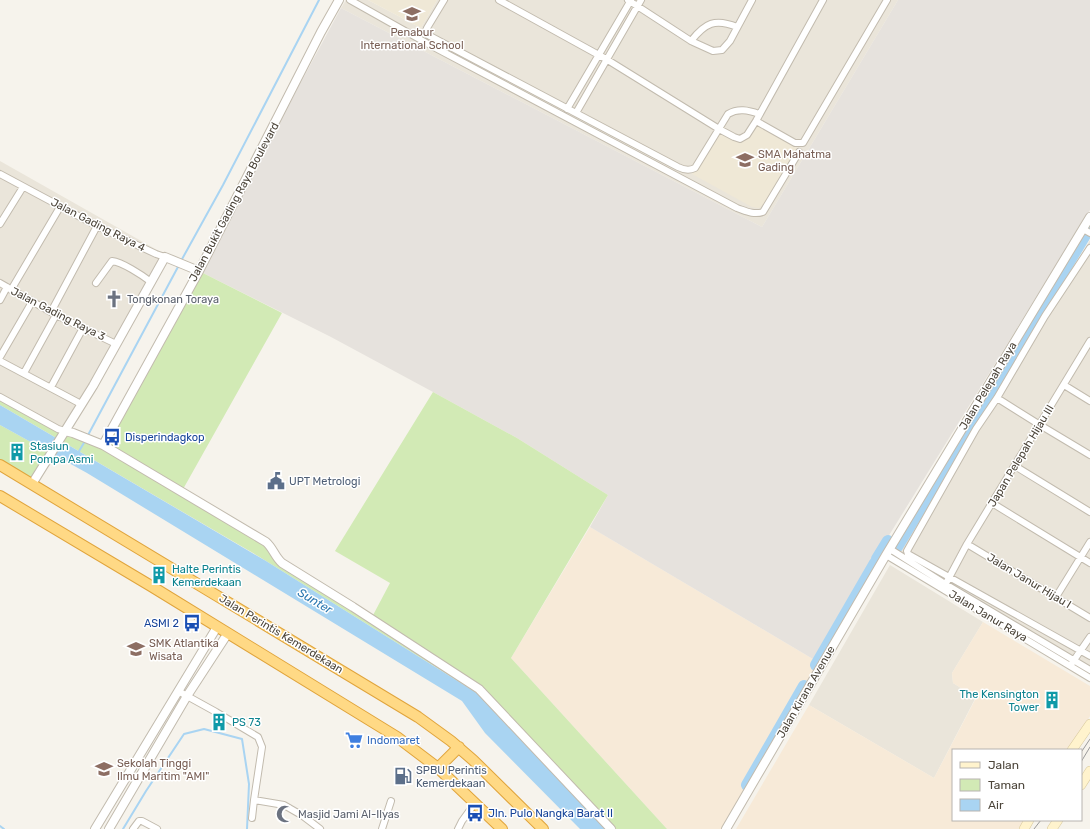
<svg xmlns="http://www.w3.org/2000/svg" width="1090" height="829" viewBox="0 0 1090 829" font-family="Rubik,sans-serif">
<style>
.residential{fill:#eae5da}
.commercial{fill:#f7ead8}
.industrial{fill:#e6e2dd}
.education{fill:#efe8d6}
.green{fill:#d2eab5}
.water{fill:#a9d4f2}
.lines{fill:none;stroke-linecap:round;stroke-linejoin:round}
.stream{stroke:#a9d4f2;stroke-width:2}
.river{stroke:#a9d4f2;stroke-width:12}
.minor-casing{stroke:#c2bbae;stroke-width:8}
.tertiary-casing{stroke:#c2bbae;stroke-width:10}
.secondary-casing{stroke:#d6c79b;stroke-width:10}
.trunk-casing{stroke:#e0a43c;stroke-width:12}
.minor{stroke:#fff;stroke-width:6}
.tertiary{stroke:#fff;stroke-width:8}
.secondary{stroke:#fff3cd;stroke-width:9}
.trunk{stroke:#ffd985;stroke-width:10}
.tram{stroke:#9a9a9a;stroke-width:1}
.labels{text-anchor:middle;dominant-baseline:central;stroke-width:3;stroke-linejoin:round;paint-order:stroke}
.education-label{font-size:11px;fill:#785e54;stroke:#fff;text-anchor:start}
.street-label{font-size:11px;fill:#4b4439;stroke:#fff}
.worship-label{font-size:11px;fill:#5b616d;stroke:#fff;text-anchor:start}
.transit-label{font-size:11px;fill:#164399;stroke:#fff;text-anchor:start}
.culture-label{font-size:11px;fill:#0d838f;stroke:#fff;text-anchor:start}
.service-label{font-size:11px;fill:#4e5e75;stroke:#fff;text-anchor:start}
.shop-label{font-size:11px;fill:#366cbe;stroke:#fff;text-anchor:start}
.water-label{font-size:12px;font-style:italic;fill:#2e7ab2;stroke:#fff}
</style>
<rect width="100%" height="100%" fill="#f6f3ec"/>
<path class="residential" d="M346,0H368L421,28L437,0H898L762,227L341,8Z
M0,161L166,255L65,431L0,398Z
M1090,240V675L898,556Z
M890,565L983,622L952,673L953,683L976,697L934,778L809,705Z"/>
<path class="commercial" d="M590,527L818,662L722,829H667L511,658Z
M983,622L1090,686V716L1069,750H953V820H1026L1020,829H736L809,705L934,778L976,698L953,683L952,673Z"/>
<path class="industrial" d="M898,0H1090V210L875,558L818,662L590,527L608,495L517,438L433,392L331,337L199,271L341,8L762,227Z"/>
<path class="education" d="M368,0H437L421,28Z
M758,124L797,147L765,203L759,208L752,207L692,174L722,126L740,137Z"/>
<path class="green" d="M199,271L282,313L182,491L266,542L277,559L371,619L390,583L335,551L433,392L517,438L608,495L511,658L667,829H608L480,695L258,556L0,405V398L58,429L99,443Z
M0,425L51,453L32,484L0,464Z"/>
<path class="water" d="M0,405L266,561L480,695L608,829H580L485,733L462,701L87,473L0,425Z"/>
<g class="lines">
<path class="stream" d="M181,261L223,185L319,0
M87,437L179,265
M78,453L85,441
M0,826L4,829
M123,829L146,791L184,734L204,729L242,739L249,784L247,829"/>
<path class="river" d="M897,547L1090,227
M877,559L888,541
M816,665L875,563
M747,785L804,686"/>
<g class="minor-casing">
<path id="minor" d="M350,0L430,45L737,208C746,211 753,215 763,212L799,152
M444,0L427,28L426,32L428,35L678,167C684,170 689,171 695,168L728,114C738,108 748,110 759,114
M499,0L606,59L719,129L734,137L740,139L747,135L756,121L823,0
M628,0L691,41L713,51L722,50L730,41L752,0
M691,41C705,23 715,18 737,27
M567,109L631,0
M576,113L641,0
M756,121L795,143H803L887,0
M0,174L97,226L156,254L165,257
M0,224L23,187
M1083,229L1090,233
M1090,248L1045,316L997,398L976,429L907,551L908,554L1090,656
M0,283L56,315L116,344
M96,283L112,261C122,262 142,275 151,282
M11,290L60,207
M0,300L7,287
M51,312L97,226
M0,357L32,302
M0,361L81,404
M24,373L56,315
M1064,385L1090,401
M51,387L83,328
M0,397L58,429L65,431
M997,398L1040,425L1090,455
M1015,466L1090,512
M992,503L1090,563
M967,544L1090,618
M890,549L942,582L1090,670
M886,555L1090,678
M943,589L967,544L1090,341
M1056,597L1090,542
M1072,663L1090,637
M178,691L216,712L258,737L262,747L254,800L284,805L303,816L320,829
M252,818L254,800
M133,829L139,821H142L157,829
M382,829L391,801
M458,829L462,821L475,803"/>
</g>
<g class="tertiary-casing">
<path id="tertiary" d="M65,431L73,433L103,445L266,542C273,548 275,557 282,563L353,607L479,689L611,829
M103,445L199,271L321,32L339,0
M32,484L93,386L165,257L199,271
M95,829L217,627
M109,829L187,696L228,633
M726,829L886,555L1090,217"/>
</g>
<g class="secondary-casing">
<path id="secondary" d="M1072,750L1090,724
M1081,785L1090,771
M1024,829L1029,820
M1052,829L1058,820"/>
</g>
<g class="trunk-casing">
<path id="trunk" d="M0,465L418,717L451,741L473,760L543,829
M0,496L151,586L397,737L438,768L502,829
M438,768L459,747"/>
</g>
<use href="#minor" class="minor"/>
<use href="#tertiary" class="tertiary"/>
<use href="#secondary" class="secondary"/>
<use href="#trunk" class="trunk"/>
<path class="tram" d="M1082,751L1090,739
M1081,762L1090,747
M1034,829L1041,820"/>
</g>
<defs>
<g id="school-bare" transform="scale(1.38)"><path d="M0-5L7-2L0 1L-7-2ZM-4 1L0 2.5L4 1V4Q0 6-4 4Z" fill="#8d6e63" stroke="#fff" stroke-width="2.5" paint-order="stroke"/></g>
<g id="church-bare" transform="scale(1.38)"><path d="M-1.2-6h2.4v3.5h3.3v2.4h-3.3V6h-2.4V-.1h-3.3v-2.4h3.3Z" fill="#6b7280" stroke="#fff" stroke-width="2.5" paint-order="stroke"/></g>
<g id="bus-bare" transform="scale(1.38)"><path d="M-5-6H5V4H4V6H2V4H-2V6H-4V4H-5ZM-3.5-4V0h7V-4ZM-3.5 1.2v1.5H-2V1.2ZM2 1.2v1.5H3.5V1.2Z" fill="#1a4fb4" stroke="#fff" stroke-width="2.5" paint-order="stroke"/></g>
<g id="building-bare" transform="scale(1.38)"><path d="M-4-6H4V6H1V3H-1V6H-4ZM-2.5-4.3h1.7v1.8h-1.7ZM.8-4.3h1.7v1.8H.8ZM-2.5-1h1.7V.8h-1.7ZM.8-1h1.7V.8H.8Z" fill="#0f9aa8" stroke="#fff" stroke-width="2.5" paint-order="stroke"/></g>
<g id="civic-bare" transform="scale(1.38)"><path d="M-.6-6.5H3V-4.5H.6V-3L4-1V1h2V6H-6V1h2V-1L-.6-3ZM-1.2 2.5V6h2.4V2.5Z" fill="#5c6f8a" stroke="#fff" stroke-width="2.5" paint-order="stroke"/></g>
<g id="supermarket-bare" transform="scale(1.38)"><path d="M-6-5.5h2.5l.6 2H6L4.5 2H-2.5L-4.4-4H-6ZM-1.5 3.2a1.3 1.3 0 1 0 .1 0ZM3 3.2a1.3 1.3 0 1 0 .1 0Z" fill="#3f7fe0" stroke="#fff" stroke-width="2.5" paint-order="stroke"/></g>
<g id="university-bare" transform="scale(1.38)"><path d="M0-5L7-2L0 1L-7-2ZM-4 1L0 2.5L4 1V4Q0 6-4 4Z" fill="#8d6e63" stroke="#fff" stroke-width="2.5" paint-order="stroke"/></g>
<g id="fuel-bare" transform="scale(1.38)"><path d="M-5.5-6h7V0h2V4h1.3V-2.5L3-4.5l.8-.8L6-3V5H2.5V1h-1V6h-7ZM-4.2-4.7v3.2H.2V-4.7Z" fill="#5c6f8a" stroke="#fff" stroke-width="2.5" paint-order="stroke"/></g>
<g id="mosque-bare" transform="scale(1.38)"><path d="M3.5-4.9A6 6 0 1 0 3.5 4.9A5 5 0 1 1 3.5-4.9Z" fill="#6b7280" stroke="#fff" stroke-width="2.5" paint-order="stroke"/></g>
</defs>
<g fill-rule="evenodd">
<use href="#school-bare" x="412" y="14"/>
<use href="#school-bare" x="745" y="160"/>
<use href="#church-bare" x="114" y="299"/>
<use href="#bus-bare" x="112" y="437"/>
<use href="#building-bare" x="17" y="452"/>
<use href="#civic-bare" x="276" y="481"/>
<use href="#building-bare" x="159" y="575"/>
<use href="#bus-bare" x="192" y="623"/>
<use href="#school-bare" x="136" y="649"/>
<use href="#building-bare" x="1052" y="700"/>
<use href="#building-bare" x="219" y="722"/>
<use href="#supermarket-bare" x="354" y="740"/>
<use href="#university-bare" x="104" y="769"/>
<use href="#fuel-bare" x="403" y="776"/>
<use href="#bus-bare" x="475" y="813"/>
<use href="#mosque-bare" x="285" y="814"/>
</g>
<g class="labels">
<g class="education-label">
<text x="412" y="32" text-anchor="middle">Penabur<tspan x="412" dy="13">International School</tspan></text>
<text x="758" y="154">SMA Mahatma<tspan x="758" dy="13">Gading</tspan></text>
<text x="149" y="643">SMK Atlantika<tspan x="149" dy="13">Wisata</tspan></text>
<text x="117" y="763">Sekolah Tinggi<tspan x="117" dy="13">Ilmu Maritim "AMI"</tspan></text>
</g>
<g class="street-label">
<text transform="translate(234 202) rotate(-62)">Jalan Bukit Gading Raya Boulevard</text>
<text transform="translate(98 225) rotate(27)">Jalan Gading Raya 4</text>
<text transform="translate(58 314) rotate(27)">Jalan Gading Raya 3</text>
<text transform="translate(988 386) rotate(-59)">Jalan Pelepah Raya</text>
<text transform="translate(1021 456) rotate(-59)">Japan Pelepah Hijau III</text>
<text transform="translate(1029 581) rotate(31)">Jalan Janur Hijau I</text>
<text transform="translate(988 616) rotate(31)">Jalan Janur Raya</text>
<text transform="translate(281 634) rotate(31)">Jalan Perintis Kemerdekaan</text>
<text transform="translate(806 692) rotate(-60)">Jalan Kirana Avenue</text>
</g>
<g class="worship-label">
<text x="127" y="299">Tongkonan Toraya</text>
<text x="298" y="814">Masjid Jami Al-Ilyas</text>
</g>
<g class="transit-label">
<text x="125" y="437">Disperindagkop</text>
<text x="179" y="623" text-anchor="end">ASMI 2</text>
<text x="488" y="813">Jln. Pulo Nangka Barat II</text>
</g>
<g class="culture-label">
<text x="30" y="446">Stasiun<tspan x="30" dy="13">Pompa Asmi</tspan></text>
<text x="172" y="569">Halte Perintis<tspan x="172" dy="13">Kemerdekaan</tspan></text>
<text x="1039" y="694" text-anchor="end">The Kensington<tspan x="1039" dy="13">Tower</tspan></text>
<text x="232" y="722">PS 73</text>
</g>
<g class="service-label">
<text x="289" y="481">UPT Metrologi</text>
<text x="416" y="770">SPBU Perintis<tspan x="416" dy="13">Kemerdekaan</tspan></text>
</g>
<g class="shop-label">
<text x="367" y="740">Indomaret</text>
</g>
<g class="water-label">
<text transform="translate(315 601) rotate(31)">Sunter</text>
</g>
</g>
<rect x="952" y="749" width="130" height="72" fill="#ffffff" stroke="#b7b4b0"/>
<rect x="960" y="762" width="20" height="6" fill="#fff3cd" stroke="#b7b4b0"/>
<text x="988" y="769" font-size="12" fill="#4b4439">Jalan</text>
<rect x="960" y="779" width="20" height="12" fill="#d2eab5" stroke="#b7b4b0"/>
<text x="988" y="789" font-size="12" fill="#4b4439">Taman</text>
<rect x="960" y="799" width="20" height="12" fill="#a9d4f2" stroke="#b7b4b0"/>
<text x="988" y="809" font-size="12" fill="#4b4439">Air</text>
</svg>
